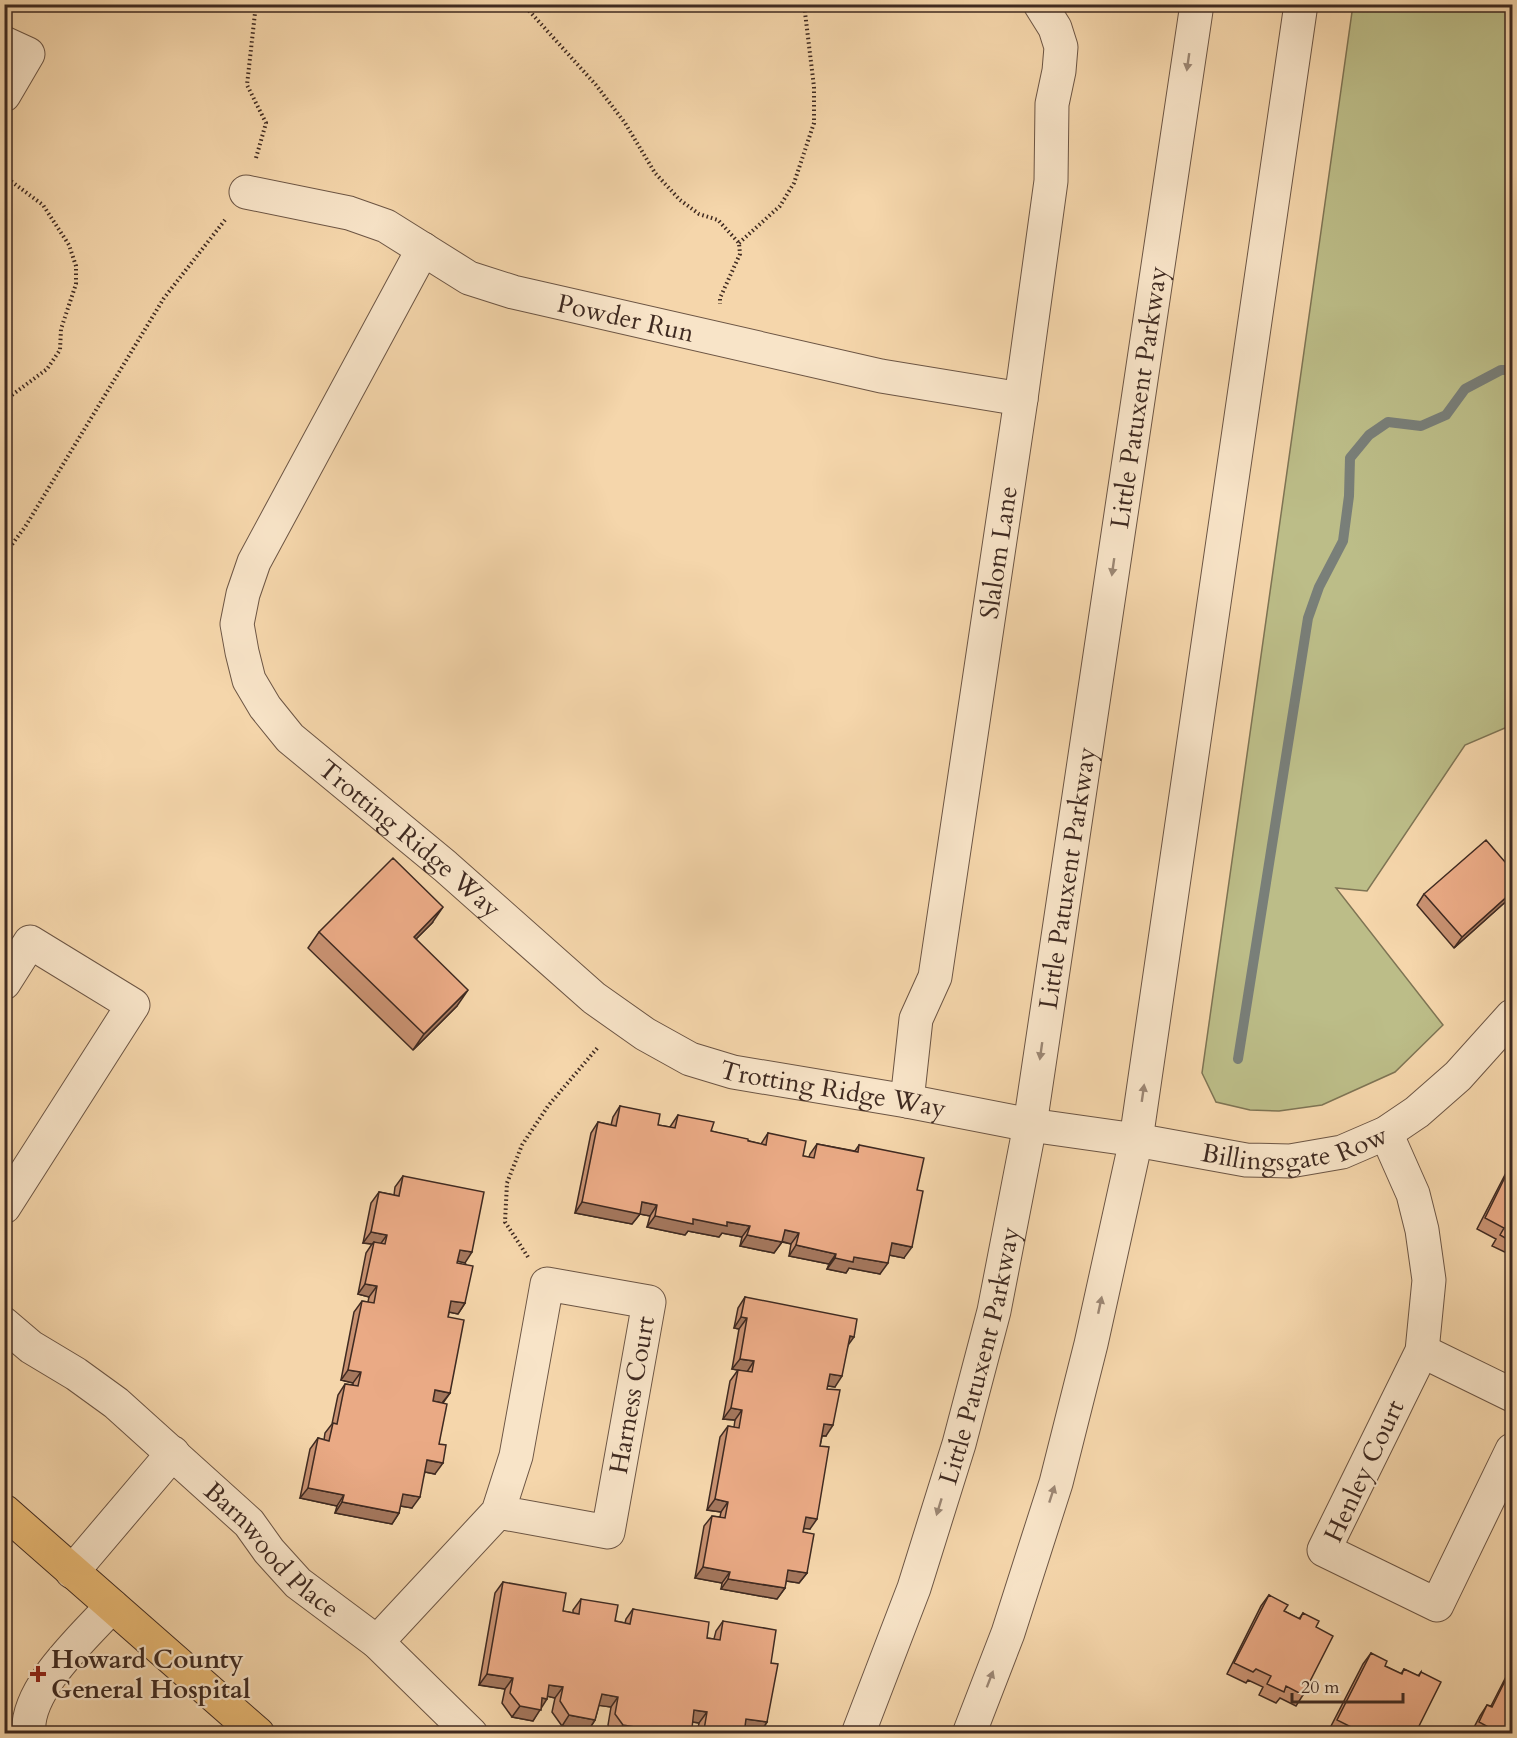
<svg xmlns="http://www.w3.org/2000/svg" width="1517" height="1738" viewBox="0 0 1517 1738" font-family="Cardo,serif">
<style>
.green{fill:#bcbd88;stroke:#7e7454;stroke-width:1.5}
.lines{fill:none;stroke-linecap:round;stroke-linejoin:round}
.stream{stroke:#797f79;stroke-width:10}
.minor-casing{stroke:#6c5544;stroke-width:35}
.major-casing{stroke:#3f2a21;stroke-width:35}
.path{stroke:#3f2a21;stroke-width:4;stroke-dasharray:1.5 3;stroke-linecap:butt}
.minor{stroke:#f8e4c8;stroke-width:33}
.major{stroke:#eabb76;stroke-width:33}
.wall{fill:#c99272;stroke:#3f2a21;stroke-width:1.5}
.shaded-wall{fill:#a4775d;stroke:#3f2a21;stroke-width:1.5}
.building{fill:#eaaa85;stroke:#3f2a21;stroke-width:1.5}
.oneway{fill:#9c8774}
.poi-dot{fill:#8f2418;stroke:#f8e4c8;stroke-width:2}
.labels{text-anchor:middle;dominant-baseline:central;stroke-width:4.5;stroke-linejoin:round;paint-order:stroke}
.street-label{font-size:26px;fill:#3f2a21;stroke:#f8e4c8}
.poi-label{font-size:26px;font-weight:bold;fill:#3f2a21;stroke:#f8e4c8;text-anchor:start}
</style>
<rect width="100%" height="100%" fill="#f5d6ab"/>
<filter id="stains"><feTurbulence type="fractalNoise" baseFrequency=".00333" numOctaves="4"/><feColorMatrix values="0 0 0 0 .2 0 0 0 0 .09 0 0 0 0 .02 0 0 0 .5 -.17"/></filter>
<radialGradient id="worn" r=".72"><stop offset=".6" stop-color="#630" stop-opacity="0"/><stop offset="1" stop-color="#630" stop-opacity=".3"/></radialGradient>
<path class="green" d="M1353,5H1512V725L1465,745L1367,891L1336,888L1443,1025L1395,1072L1322,1105L1279,1111L1250,1110L1216,1102L1202,1073Z"/>
<g class="lines">
<path class="stream" d="M1238,1059L1308,618L1319,587L1343,541L1349,496L1350,458L1369,435L1388,422L1421,426L1446,415L1465,389L1501,370H1512"/>
<g class="minor-casing">
<g id="minor">
<path d="M4,43L28,54L4,95"/>
<path id="s1" d="M246,192L349,213L386,226L469,278L513,292L881,376L1021,399"/>
<path id="s2" d="M423,249L254,562L243,594L237,624L242,652L249,680L265,707L290,738L445,866L594,998L645,1034L690,1059L733,1072L907,1101L1030,1125L1136,1140L1246,1160L1290,1161L1342,1152L1386,1133L1417,1112L1458,1076L1512,1016"/>
<path d="M4,983L30,942L133,1005L4,1207"/>
<path id="s3" d="M907,1101L916,1019L935,977L1021,399L1051,181L1052,104L1059,71L1061,47L1055,28L1040,4"/>
<path d="M1386,1133L1413,1194L1422,1230L1429,1280L1422,1351L1324,1550L1437,1605L1512,1450"/>
<path id="s4" d="M4,1324L31,1347L76,1374L116,1403L249,1523L269,1551L298,1583L377,1642L471,1734"/>
<path d="M1422,1351L1512,1395"/>
<path d="M72,1572L173,1453"/>
<path d="M377,1642L498,1512L516,1456L547,1284L649,1302L608,1532L498,1512"/>
<path d="M29,1734C24,1690 84,1637 112,1606"/>
<path id="s5" d="M858,1734L914,1588L959,1444L994,1311L1030,1125L1197,4"/>
<path d="M969,1734L1008,1633L1056,1483L1091,1344L1136,1140L1301,4"/>
</g>
</g>
<g class="major-casing">
<path id="major" d="M4,1511L258,1734"/>
</g>
<path class="path" d="M523,4L596,85L625,123L655,173L680,200L699,214L718,220L739,243L740,254L720,298V304
M1503,4L1512,11
M256,158L266,123L247,85L256,4
M4,176L43,205L69,245L76,266V284L61,329L60,350L47,369L12,395L4,397
M739,243L780,206L794,183L814,123V87L804,4
M4,555L25,527L164,298L225,220
M528,1257L505,1222L507,1183L522,1145L548,1106L599,1046"/>
<use href="#minor" class="minor"/>
<use href="#major" class="major"/>
</g>
<path class="wall" d="M1512,870V896L1454,948L1417,905L1424,894Z
M432,923L416,939L457,1006L413,1050L308,948L319,932Z
M620,1106L658,1125L670,1127L678,1115L711,1131L761,1144L768,1133L803,1156L809,1157L810,1154L817,1144L855,1151L859,1145L904,1258L889,1255L880,1274L849,1268L846,1273L827,1269L829,1264L789,1256L791,1244L782,1242L774,1253L740,1246L742,1237L722,1233L719,1237L688,1231L685,1235L647,1227L650,1216L640,1214L632,1224L575,1213L591,1133L598,1122L611,1125L613,1117Z
M1512,1161V1261L1507,1258L1509,1254L1492,1246L1496,1239L1477,1229L1509,1167Z
M403,1176L465,1263L458,1261L457,1263L465,1303L458,1314L449,1312L448,1317L450,1393L443,1403L439,1444L435,1474L425,1472L412,1508L400,1506L399,1513L392,1524L335,1513L337,1506L300,1498L310,1449L318,1438L324,1440L325,1433L332,1424L338,1395L345,1384L353,1385V1383L341,1380L354,1312L362,1301L368,1302L369,1297L358,1294L366,1253L372,1244L363,1243L371,1203L379,1192L394,1195L395,1187Z
M745,1297L848,1345L835,1387L827,1386L826,1436H822L820,1446L810,1529L804,1528L803,1532L807,1573L799,1583L786,1581L785,1588L777,1599L721,1589L722,1583L695,1578L704,1526L712,1516L720,1517L721,1512L707,1510L720,1437L728,1426L734,1427L735,1420L723,1419L730,1381L738,1370L732,1369L739,1329L734,1328L738,1308Z
M503,1582L563,1611L573,1613V1610L581,1599L615,1621L625,1623L626,1619L633,1609L707,1638L714,1639L716,1631L723,1621L771,1663L767,1722L760,1733L744,1731V1734H697L699,1723L692,1722V1728L688,1734H613L608,1725L611,1707L599,1705L595,1720L588,1731L562,1726L552,1712L555,1698L547,1696L533,1721L512,1717L502,1703L505,1689L479,1685L495,1593Z
M1269,1595L1284,1611L1299,1619L1303,1613L1316,1627L1303,1695L1296,1706L1280,1698L1276,1703L1259,1695L1263,1687L1248,1680L1246,1683L1227,1674L1261,1606Z
M1371,1653L1385,1666L1401,1674L1404,1669L1418,1676L1421,1672L1415,1734H1335L1329,1730L1363,1664Z
M1512,1665V1734L1471,1733L1480,1716L1487,1705L1491,1706Z"/>
<path class="shaded-wall" d="M1512,892V896L1454,948L1462,937Z
M443,907L432,923L403,952L414,937Z
M468,990L457,1006L413,1050L424,1034Z
M582,1202H642L657,1205L650,1216L640,1214L632,1224L575,1213Z
M655,1216L727,1222L750,1226L742,1237L722,1233L719,1237L688,1231L685,1235L647,1227Z
M785,1230L799,1233L791,1244L777,1240Z
M371,1232L387,1235L379,1246L374,1242L372,1244L363,1243Z
M747,1235L782,1242L774,1253L740,1246Z
M892,1243L912,1247L904,1258L884,1254Z
M796,1245L836,1254L829,1264L789,1256Z
M460,1250L472,1252L465,1263L453,1260Z
M854,1257L888,1263L880,1274L849,1268L846,1273L827,1269L835,1258Z
M365,1284L377,1286L369,1297L358,1294Z
M451,1301L465,1303L458,1314L444,1311Z
M741,1317L747,1318L739,1329L734,1328Z
M850,1336L854,1337L846,1348Z
M740,1359L754,1361L747,1372L732,1369Z
M348,1370L361,1372L353,1383L341,1380Z
M830,1374L842,1376L835,1387L822,1385Z
M435,1390L450,1393L442,1403L427,1400Z
M731,1408L742,1410L735,1420L723,1419Z
M824,1424L833,1425L826,1436L816,1435Z
M427,1460L443,1463L435,1474L420,1471Z
M308,1488L344,1495L337,1506L300,1498Z
M403,1494L420,1497L412,1508L395,1505Z
M715,1499L728,1502L721,1512L707,1510Z
M342,1502L399,1513L392,1524L335,1513Z
M806,1517L817,1519L810,1529L798,1528Z
M703,1567L730,1572L722,1583L695,1578Z
M788,1570L807,1573L799,1583L780,1580Z
M728,1579L785,1588L777,1599L721,1589Z
M487,1674L513,1678L505,1689L479,1685Z
M549,1685L563,1687L555,1698L542,1695Z
M602,1694L618,1697L611,1707L595,1705Z
M542,1698L547,1699L533,1721L512,1717L520,1706Z
M694,1710L707,1712L699,1723L687,1721Z
M569,1715L595,1720L588,1731L562,1726Z
M746,1719L767,1722L760,1733L739,1730Z
M623,1725L672,1734H617Z
M685,1727L692,1728L688,1734H677Z
M704,1730L723,1734H701Z"/>
<path class="building" d="M1486,840L1512,870V892L1462,937L1424,894Z
M393,858L443,907L414,937L468,990L424,1034L319,932Z
M620,1106L660,1114L658,1125L675,1128L678,1115L714,1122L711,1131L748,1139V1141L766,1145L768,1133L806,1141L803,1156L814,1158L817,1144L858,1152L859,1145L924,1158L917,1190L923,1191L912,1247L892,1243L888,1263L854,1257L853,1262L835,1258L836,1254L796,1245L799,1233L785,1230L782,1242L747,1235L750,1226L727,1222V1226L693,1219V1224L655,1216L657,1205L642,1202L640,1214L582,1202L598,1122L616,1126Z
M1512,1163V1242L1500,1235L1504,1228L1485,1218Z
M403,1176L484,1192L472,1252L460,1250L457,1263L473,1266L465,1303L451,1301L448,1317L464,1320L450,1393L435,1390L433,1401L447,1404L439,1444L446,1445L443,1463L427,1460L420,1497L403,1494L399,1513L342,1502L344,1495L308,1488L318,1438L329,1441L333,1423L337,1424L345,1384L358,1386L361,1372L348,1370L362,1301L374,1303L377,1286L365,1284L374,1242L385,1244L387,1235L371,1232L379,1192L399,1196Z
M745,1297L857,1319L854,1337L850,1336L842,1376L830,1374L827,1389L840,1390L833,1425L824,1424L820,1446L829,1447L817,1519L806,1517L803,1532L814,1534L807,1573L788,1570L785,1588L728,1579L730,1572L703,1567L712,1516L725,1518L728,1502L715,1499L728,1426L739,1428L742,1410L731,1408L738,1370L752,1372L754,1361L740,1359L747,1318L741,1317Z
M503,1582L566,1593L563,1611L579,1614L581,1599L618,1605L615,1621L630,1624L633,1609L709,1622L707,1638L720,1640L723,1621L776,1630L771,1663L778,1664L767,1722L746,1719L744,1734H723L704,1730L707,1712L694,1710L692,1728L685,1727L677,1734L623,1725L615,1714L618,1697L602,1694L595,1720L569,1715L560,1701L563,1687L549,1685L547,1699L542,1698L541,1710L520,1706L510,1693L513,1678L487,1674Z
M1269,1595L1288,1605L1284,1611L1300,1619L1303,1613L1319,1621L1316,1627L1333,1636L1303,1695L1286,1686L1284,1692L1267,1684L1271,1676L1256,1669L1253,1672L1234,1663Z
M1371,1653L1387,1661L1385,1666L1402,1674L1404,1669L1419,1676L1421,1672L1441,1682L1415,1734H1380L1373,1730L1372,1734H1365L1337,1720Z
M1512,1667V1734H1501L1479,1722L1487,1705L1492,1707Z"/>
<defs><path id="oneway-solid" d="M-6-.8H1V-3.2L6.5 0L1 3.2V.8H-6Z" transform="scale(1.5)"/></defs>
<g class="oneway">
<use href="#oneway-solid" transform="translate(1188 62) rotate(98)"/>
<use href="#oneway-solid" transform="translate(1113 567) rotate(98)"/>
<use href="#oneway-solid" transform="translate(1041 1051) rotate(98)"/>
<use href="#oneway-solid" transform="translate(1143 1093) rotate(-82)"/>
<use href="#oneway-solid" transform="translate(1100 1305) rotate(-78)"/>
<use href="#oneway-solid" transform="translate(1052 1494) rotate(-72)"/>
<use href="#oneway-solid" transform="translate(939 1507) rotate(107)"/>
<use href="#oneway-solid" transform="translate(990 1679) rotate(-69)"/>
</g>
<path class="poi-dot" d="M35 1665h6v6h6v6h-6v6h-6v-6h-6v-6h6z"/>
<g class="labels">
<g class="street-label">
<text stroke="none"><textPath href="#s1" startOffset="404">Powder Run</textPath></text>
<text stroke="none"><textPath href="#s5" startOffset="1370">Little Patuxent Parkway</textPath></text>
<text stroke="none"><textPath href="#s3" startOffset="558">Slalom Lane</textPath></text>
<text stroke="none"><textPath href="#s2" startOffset="705">Trotting Ridge Way</textPath></text>
<text stroke="none"><textPath href="#s5" startOffset="884">Little Patuxent Parkway</textPath></text>
<text stroke="none"><textPath href="#s2" startOffset="1209">Trotting Ridge Way</textPath></text>
<text stroke="none"><textPath href="#s2" startOffset="1678">Billingsgate Row</textPath></text>
<text stroke="none"><textPath href="#s5" startOffset="398">Little Patuxent Parkway</textPath></text>
<text transform="translate(632 1395) rotate(-80)">Harness Court</text>
<text transform="translate(1364 1471) rotate(-65)">Henley Court</text>
<text stroke="none"><textPath href="#s4" startOffset="352">Barnwood Place</textPath></text>
</g>
<g class="poi-label">
<text x="51" y="1659">Howard County<tspan x="51" dy="30">General Hospital</tspan></text>
</g>
</g>
<rect width="1517" height="1738" fill="none" stroke="#f5d6ab" stroke-width="24"/>
<rect x="6" y="6" width="1505" height="1726" fill="none" stroke="#3f2a21" stroke-width="3"/>
<rect x="12" y="12" width="1493" height="1714" fill="none" stroke="#3f2a21" stroke-width="1.5"/>
<path d="M1292 1693v9h111v-9" fill="none" stroke="#3f2a21" stroke-width="3"/>
<text x="1301" y="1693" font-size="18" fill="#3f2a21" stroke="#f8e4c8" stroke-width="4.5" paint-order="stroke">20 m</text>
<rect width="100%" height="100%" filter="url(#stains)"/>
<rect width="100%" height="100%" fill="url(#worn)"/>
</svg>
